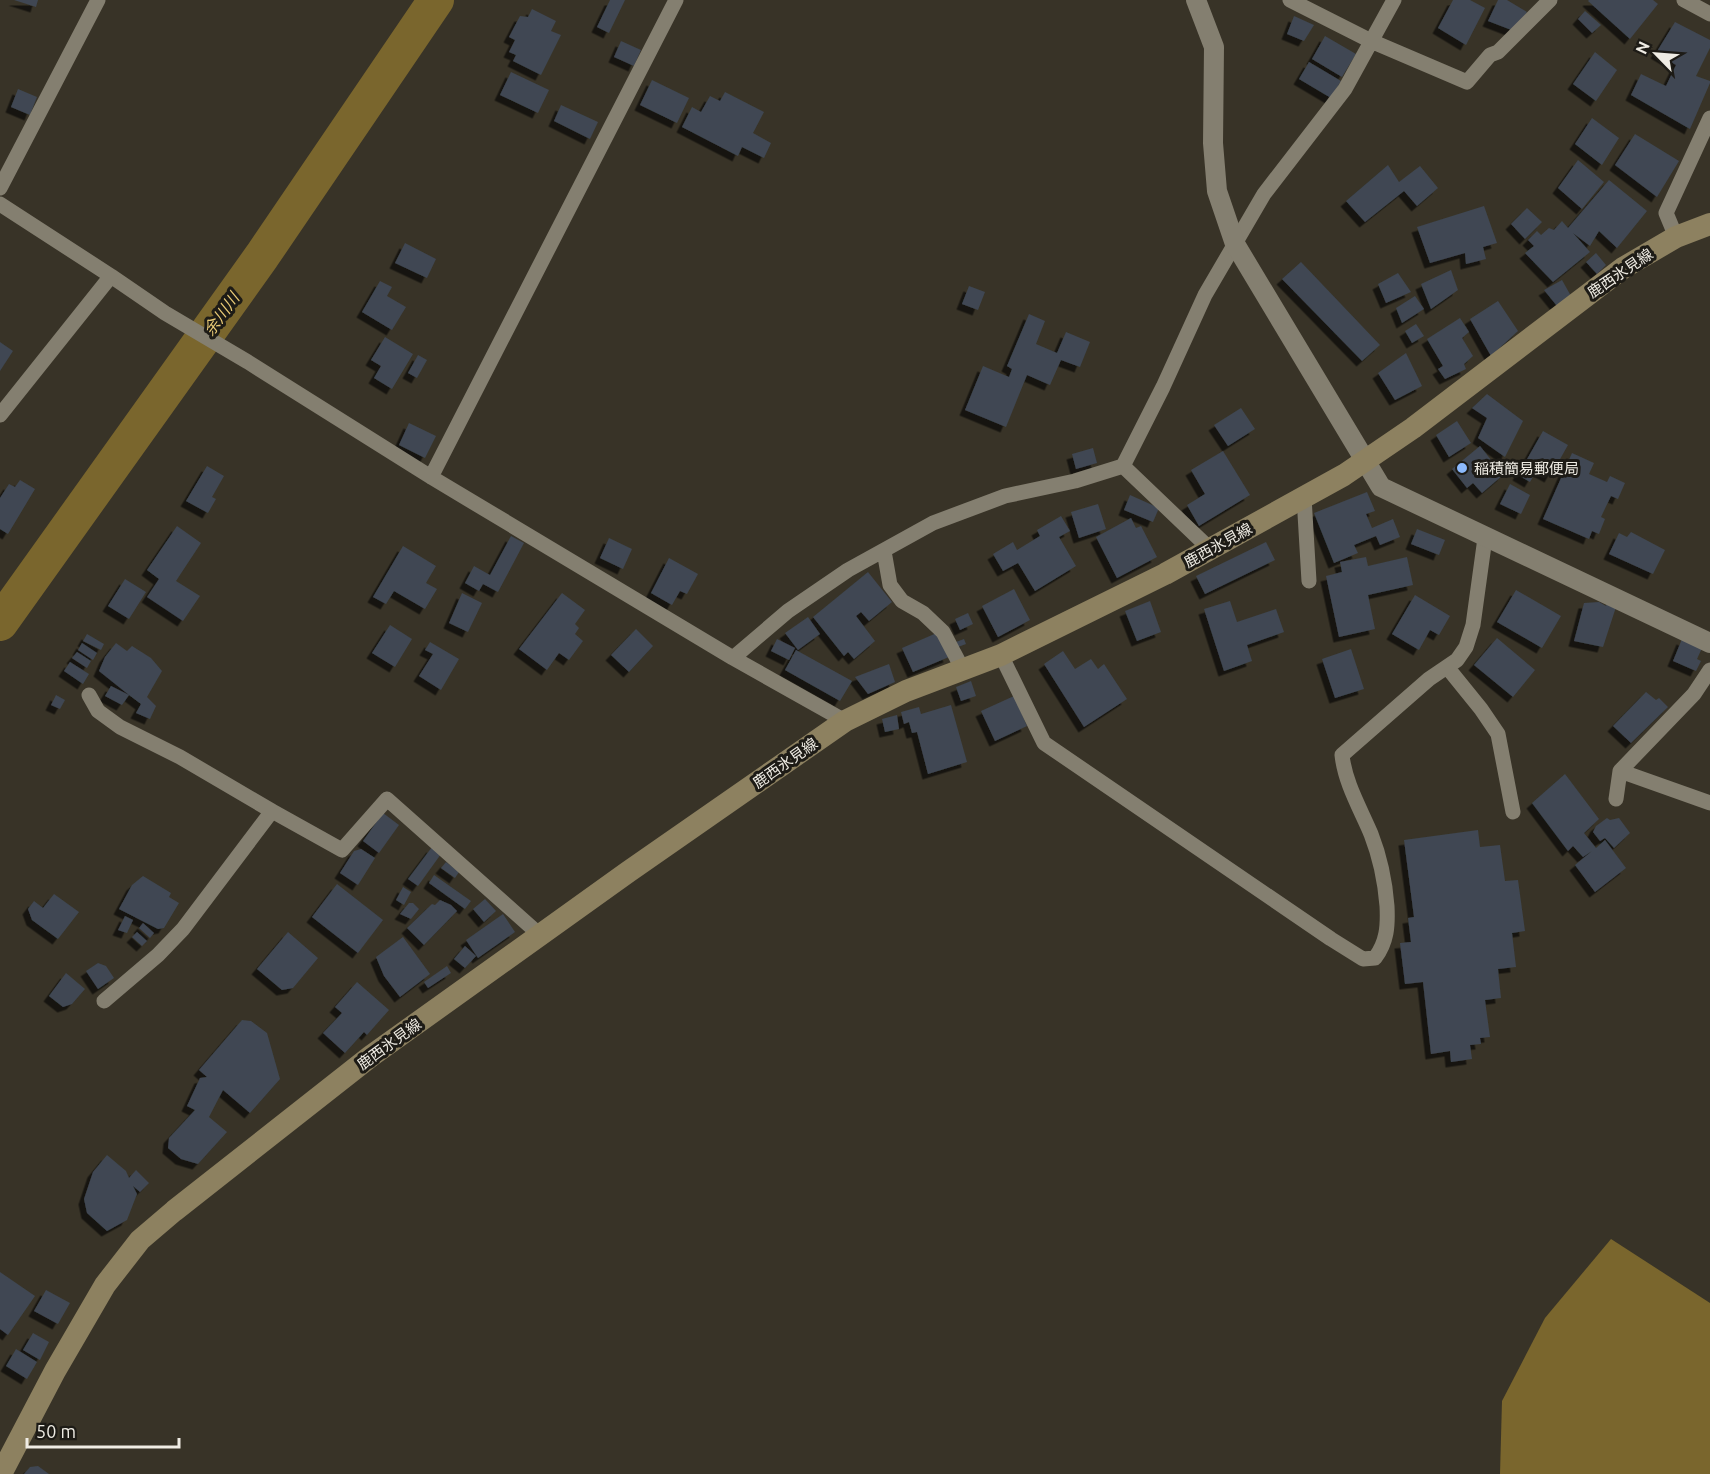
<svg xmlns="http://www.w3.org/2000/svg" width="1710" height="1474" viewBox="0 0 1710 1474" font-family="Ubuntu,'Noto Sans JP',sans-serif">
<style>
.water{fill:#7a662d}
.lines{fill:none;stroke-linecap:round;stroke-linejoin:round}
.river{stroke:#7a662d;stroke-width:36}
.building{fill:#3f4752;filter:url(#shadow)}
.minor{stroke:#847f70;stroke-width:15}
.tertiary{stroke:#847f70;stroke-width:20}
.secondary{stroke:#8d8160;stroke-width:22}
.poi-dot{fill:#8cb9fc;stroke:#1d1b16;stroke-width:2}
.labels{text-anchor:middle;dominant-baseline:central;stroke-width:6;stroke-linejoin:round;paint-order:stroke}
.street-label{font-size:15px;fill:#efece4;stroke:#1d1b16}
.poi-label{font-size:15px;fill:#efece4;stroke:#1d1b16;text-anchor:start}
.water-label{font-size:16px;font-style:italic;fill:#e9ca76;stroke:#1d1b16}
</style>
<defs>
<filter id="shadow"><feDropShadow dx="-5.5" dy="5.5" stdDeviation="0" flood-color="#0009"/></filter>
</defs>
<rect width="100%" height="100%" fill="#383327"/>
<path class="water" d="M1611,1239L1710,1303V1474H1500L1502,1401L1545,1318Z"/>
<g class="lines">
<path class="river" d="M0,623L262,256L436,0"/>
</g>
<path class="building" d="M14,0H38L36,7Z
M610,0H625L609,33L597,27Z
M1453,0H1470L1485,8L1466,45L1438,28Z
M1498,0H1507L1527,12L1514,31L1488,21Z
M1589,0H1653L1658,4L1630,39L1588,1Z
M532,9L556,21L551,31L561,35L541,75L513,61L516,55L509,52L515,40L509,37L520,16L528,17Z
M1585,11L1601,25L1592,33L1578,19Z
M1294,16L1314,25L1304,41L1287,34Z
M1675,22L1710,40V48L1696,76L1710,81V83L1690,129L1631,95L1641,74L1666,86L1676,65L1656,53Z
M1325,36L1356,54L1342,77L1312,59Z
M621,41L641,50L634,66L614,57Z
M1595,52L1617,70L1596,101L1573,84Z
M1309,62L1341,81L1331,98L1299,79Z
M511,72L549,90L538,113L500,95Z
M652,80L689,98L677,123L640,105Z
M18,89L37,97L30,115L11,107Z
M725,92L764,112L753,133L771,143L764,158L742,147L738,156L682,127L692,107L701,112L710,96L720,101Z
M561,105L598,122L590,139L554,121Z
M1592,118L1619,138L1602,165L1575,144Z
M1635,134L1679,161L1657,197L1615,165Z
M1578,160L1604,182L1582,209L1558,188Z
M1388,165L1399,182L1420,166L1438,188L1417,206L1404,191L1365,222L1346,201Z
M1609,180L1647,211L1617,248L1599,231L1590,246L1573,233L1590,252L1553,282L1525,253L1534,246L1528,240L1537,231L1541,235L1549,228L1554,230L1562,221L1568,228Z
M1484,206L1497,243L1483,247L1486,259L1466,264L1465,253L1430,263L1417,227Z
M1527,208L1542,222L1525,239L1511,224Z
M405,243L436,259L427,278L395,263Z
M1596,253L1606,265L1597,274L1586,262Z
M1301,262L1380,345L1362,361L1282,279Z
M1451,270L1458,290L1431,309L1421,284Z
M1398,273L1411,292L1386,303L1378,284Z
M1562,280L1571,296L1557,306L1544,290Z
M380,281L392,287L387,296L406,307L392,330L362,312Z
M969,286L985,292L978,310L962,304Z
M1415,296L1424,309L1402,323L1396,308Z
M1498,301L1518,331L1491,356L1470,319Z
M1029,314L1045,321L1036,344L1057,353L1066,332L1090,342L1080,367L1061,360L1050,385L1027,375L1006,427L965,410L983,366L1009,377L1012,369L1007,366Z
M1460,318L1469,332L1462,338L1473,356L1464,364L1466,369L1445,379L1438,369L1443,366L1427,339Z
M1416,324L1424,336L1412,343L1405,331Z
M385,337L413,354L392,389L374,378L381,366L371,360Z
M0,342L13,351L0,371Z
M1406,353L1422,386L1395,400L1378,373Z
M418,355L427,360L417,378L408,373Z
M1487,394L1523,421L1505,457L1478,438L1487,418L1472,408Z
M1241,408L1255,429L1228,446L1214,425Z
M1457,421L1471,443L1449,457L1436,435Z
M409,423L436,436L425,458L399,445Z
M1543,431L1568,445L1550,477L1537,470L1530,482L1518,475Z
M1480,446L1503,475L1482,493L1473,483L1467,488L1452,469Z
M1093,448L1097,463L1076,469L1072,454Z
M1223,451L1250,495L1199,526L1187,505L1205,494L1191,470Z
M1572,453L1594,463L1589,474L1607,482L1610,476L1625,483L1618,499L1611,496L1601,517L1605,519L1599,534L1592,531L1589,539L1543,519Z
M207,466L224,476L212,497L216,499L208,513L186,501Z
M20,480L35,489L8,534L0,529V498L9,484L15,487Z
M1510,484L1530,495L1521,514L1500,504Z
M1367,492L1375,511L1366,514L1372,528L1393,519L1400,537L1380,545L1376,536L1354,545L1358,553L1334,563L1314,513Z
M1130,495L1159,508L1153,522L1124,510Z
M1098,504L1106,529L1079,538L1071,512Z
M1061,516L1070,531L1059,537L1076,566L1035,591L1018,563L1003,571L993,554L1013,542L1017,550L1040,536L1037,530Z
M1131,518L1136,528L1141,526L1157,557L1117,578L1096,537Z
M177,526L201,543L176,581L200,596L183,621L147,597L159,579L147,570Z
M1417,529L1445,540L1439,555L1411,544Z
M1631,532L1665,550L1653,574L1609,554L1619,533L1627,537Z
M511,536L524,543L498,592L483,584L479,591L465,583L474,566L490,575Z
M609,538L632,549L623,569L600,558Z
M1266,542L1275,560L1205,594L1196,576Z
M403,546L436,566L426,583L437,589L425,609L394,591L386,604L373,597Z
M1366,557L1368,566L1407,557L1413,585L1368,595L1375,629L1339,637L1326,576L1342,572L1340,562Z
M669,558L698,574L687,594L680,591L672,605L651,593Z
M868,572L892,602L869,621L861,612L856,616L875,641L854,659L848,652L844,656L813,617Z
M125,579L146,592L129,619L108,606Z
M1014,589L1030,620L998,637L982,606Z
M1516,590L1561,616L1542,648L1497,622Z
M462,593L482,603L468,632L449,623Z
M562,593L585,610L575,624L579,628L575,634L583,641L569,660L559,653L547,670L519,649Z
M1415,595L1450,616L1439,635L1430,630L1419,650L1392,634Z
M1150,601L1161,632L1137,641L1125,611Z
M1230,601L1237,622L1276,609L1284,632L1247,645L1252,661L1224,671L1204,609Z
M1599,602L1606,606L1607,602L1616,607L1603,647L1574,641L1584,603Z
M968,613L973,624L960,630L955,619Z
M808,617L820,634L798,650L785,633Z
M390,625L412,639L395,667L372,653Z
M636,629L653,646L629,672L611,655Z
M939,632L949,657L913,672L902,648Z
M87,634L104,644L101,650L83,641Z
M1497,638L1535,670L1513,697L1474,665Z
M777,639L795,648L789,660L771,651Z
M964,639L966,644L958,647L956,642Z
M1682,639L1702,648L1697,659L1701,661L1696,671L1673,661Z
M430,642L459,659L441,690L419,676L433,654L425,650Z
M82,643L97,653L93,660L78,650Z
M116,643L127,651L132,646L151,658L162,671L147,697L156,706L150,719L136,713L141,704L129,695L122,705L105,696L111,686L129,695L99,671L105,657Z
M1351,649L1364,689L1335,698L1322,659Z
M796,650L852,681L840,701L785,670Z
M1063,651L1075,669L1091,659L1098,669L1104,664L1127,699L1084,727L1044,664Z
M77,652L91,661L87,668L72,658Z
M70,662L89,674L83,684L64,671Z
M889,664L895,682L868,694L855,677Z
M971,681L976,696L961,701L956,687Z
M1646,692L1656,700L1659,698L1668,707L1631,743L1613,726Z
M56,695L65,700L60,709L51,705Z
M1014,696L1027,726L995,741L981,711Z
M951,705L967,762L928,774L917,732L912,733L909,722L904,724L901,712L919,707L921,714Z
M897,715L899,729L885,732L882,719Z
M1565,774L1599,819L1584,833L1596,848L1605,840L1626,868L1595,892L1575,865L1592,851L1583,857L1573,846L1568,851L1532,803Z
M383,813L399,825L379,853L363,841Z
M1607,818L1610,820L1619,818L1630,833L1614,848L1605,838L1600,841L1593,832L1596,826Z
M1478,830L1480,847L1500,845L1505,881L1518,880L1525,931L1512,933L1516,967L1498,969L1501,998L1485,1000L1490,1037L1480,1038L1481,1044L1470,1045L1472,1059L1451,1062L1450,1051L1431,1054L1423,982L1405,984L1400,943L1411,942L1408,918L1414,917L1404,840Z
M432,847L441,854L418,886L408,879Z
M361,849L375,858L358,885L340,873L354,851Z
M446,862L459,872L455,878L441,868Z
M434,875L471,901L465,909L429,883Z
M143,876L171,893L169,897L179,903L164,928L158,929L119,909L132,885Z
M337,884L383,920L358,953L312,917Z
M403,887L411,892L404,905L396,900Z
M54,894L79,912L58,939L32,920L28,909L34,901L43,908Z
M485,899L496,911L484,922L473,909Z
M440,900L451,905L457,911L424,945L407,928L432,904L435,905Z
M409,903H413L419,909L411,919L400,914Z
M503,914L515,932L478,958L466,940Z
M125,916L133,920L127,933L118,930Z
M143,923L154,933L150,938L139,928Z
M137,932L147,941L142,946L132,937Z
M288,932L318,958L293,988L282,990L257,969Z
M403,937L430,974L400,997L384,976L376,957Z
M465,946L476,956L465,968L454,959Z
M98,963L106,966L114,978L98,989L86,971Z
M447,966L451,973L428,988L424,982Z
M66,973L85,989L72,1004L63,1007L49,996Z
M357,982L389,1010L367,1035L364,1032L345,1053L323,1033L342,1013L335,1007Z
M242,1020L251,1021L267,1033L280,1079L250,1113L223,1090L209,1117L227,1132L198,1164L181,1159L168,1148L169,1138L195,1110L187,1106L200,1078L207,1077L199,1070Z
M107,1155L126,1171L129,1178L136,1170L149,1183L140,1192L133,1186L137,1194L127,1220L107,1231L87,1213L84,1199L93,1172Z
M0,1272L35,1296L8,1335L0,1329Z
M46,1290L70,1303L58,1324L34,1311Z
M33,1333L49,1342L40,1360L23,1350Z
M16,1349L37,1362L27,1379L6,1366Z
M38,1466L49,1474H24L30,1467Z"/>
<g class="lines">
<path class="minor" d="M1290,0L1371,41L1467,82L1490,55L1498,52L1550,0
M1684,0L1710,14
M0,188L98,0
M0,204L111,276L165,313L248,362L431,477L733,658L845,721
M1676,237L1666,213L1710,118
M0,415L111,276
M1123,466L1210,549
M431,477L676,0
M1304,497L1309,581
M884,551L890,585L902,601L923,613L943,632L963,670
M1001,655L1044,743L1331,939L1363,959L1375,958C1387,942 1388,926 1387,906C1385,880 1380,857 1371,834C1360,808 1345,783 1342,755L1429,679L1457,660L1466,647L1473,625L1485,538
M733,658L788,611L848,570L933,523L1005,496L1075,481L1123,466L1163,387L1205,295L1264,194L1345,89L1394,0
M1447,667L1481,709L1498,734L1513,812
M89,695L98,711L120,727L180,757L272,811
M1620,771L1710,803
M1616,799L1620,771L1694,694L1710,670
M104,1001L158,955L183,929L272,811L342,850L387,799L540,935"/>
<path class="tertiary" d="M1196,0L1214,47L1213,143L1217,191L1235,244L1381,487L1710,643"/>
<path class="secondary" d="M1,1474L55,1371L105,1285L140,1240L174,1211L371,1056L628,872L845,721L906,691L1001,655L1165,574L1344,475L1413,428L1623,268L1676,237L1710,224"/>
</g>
<circle class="poi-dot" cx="1462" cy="468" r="6"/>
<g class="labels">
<g class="street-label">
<text transform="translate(1620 273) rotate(-34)">鹿西氷見線</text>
<text transform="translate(1218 545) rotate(-29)">鹿西氷見線</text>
<text transform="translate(785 763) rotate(-35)">鹿西氷見線</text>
<text transform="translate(389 1044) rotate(-36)">鹿西氷見線</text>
</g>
<g class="poi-label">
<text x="1474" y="468">稲積簡易郵便局</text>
</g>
<g class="water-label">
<text transform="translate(221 314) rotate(-54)">余川川</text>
</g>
</g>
<g transform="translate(1656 54) rotate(295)" stroke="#1d1b16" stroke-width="4.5" paint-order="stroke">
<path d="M0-4.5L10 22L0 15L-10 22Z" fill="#efece4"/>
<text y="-9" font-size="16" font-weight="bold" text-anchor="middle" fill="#efece4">N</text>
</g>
<path d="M27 1438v9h152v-9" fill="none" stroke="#efece4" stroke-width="3"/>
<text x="36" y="1438" font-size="18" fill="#efece4" stroke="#1d1b16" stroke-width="4.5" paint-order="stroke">50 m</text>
</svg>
